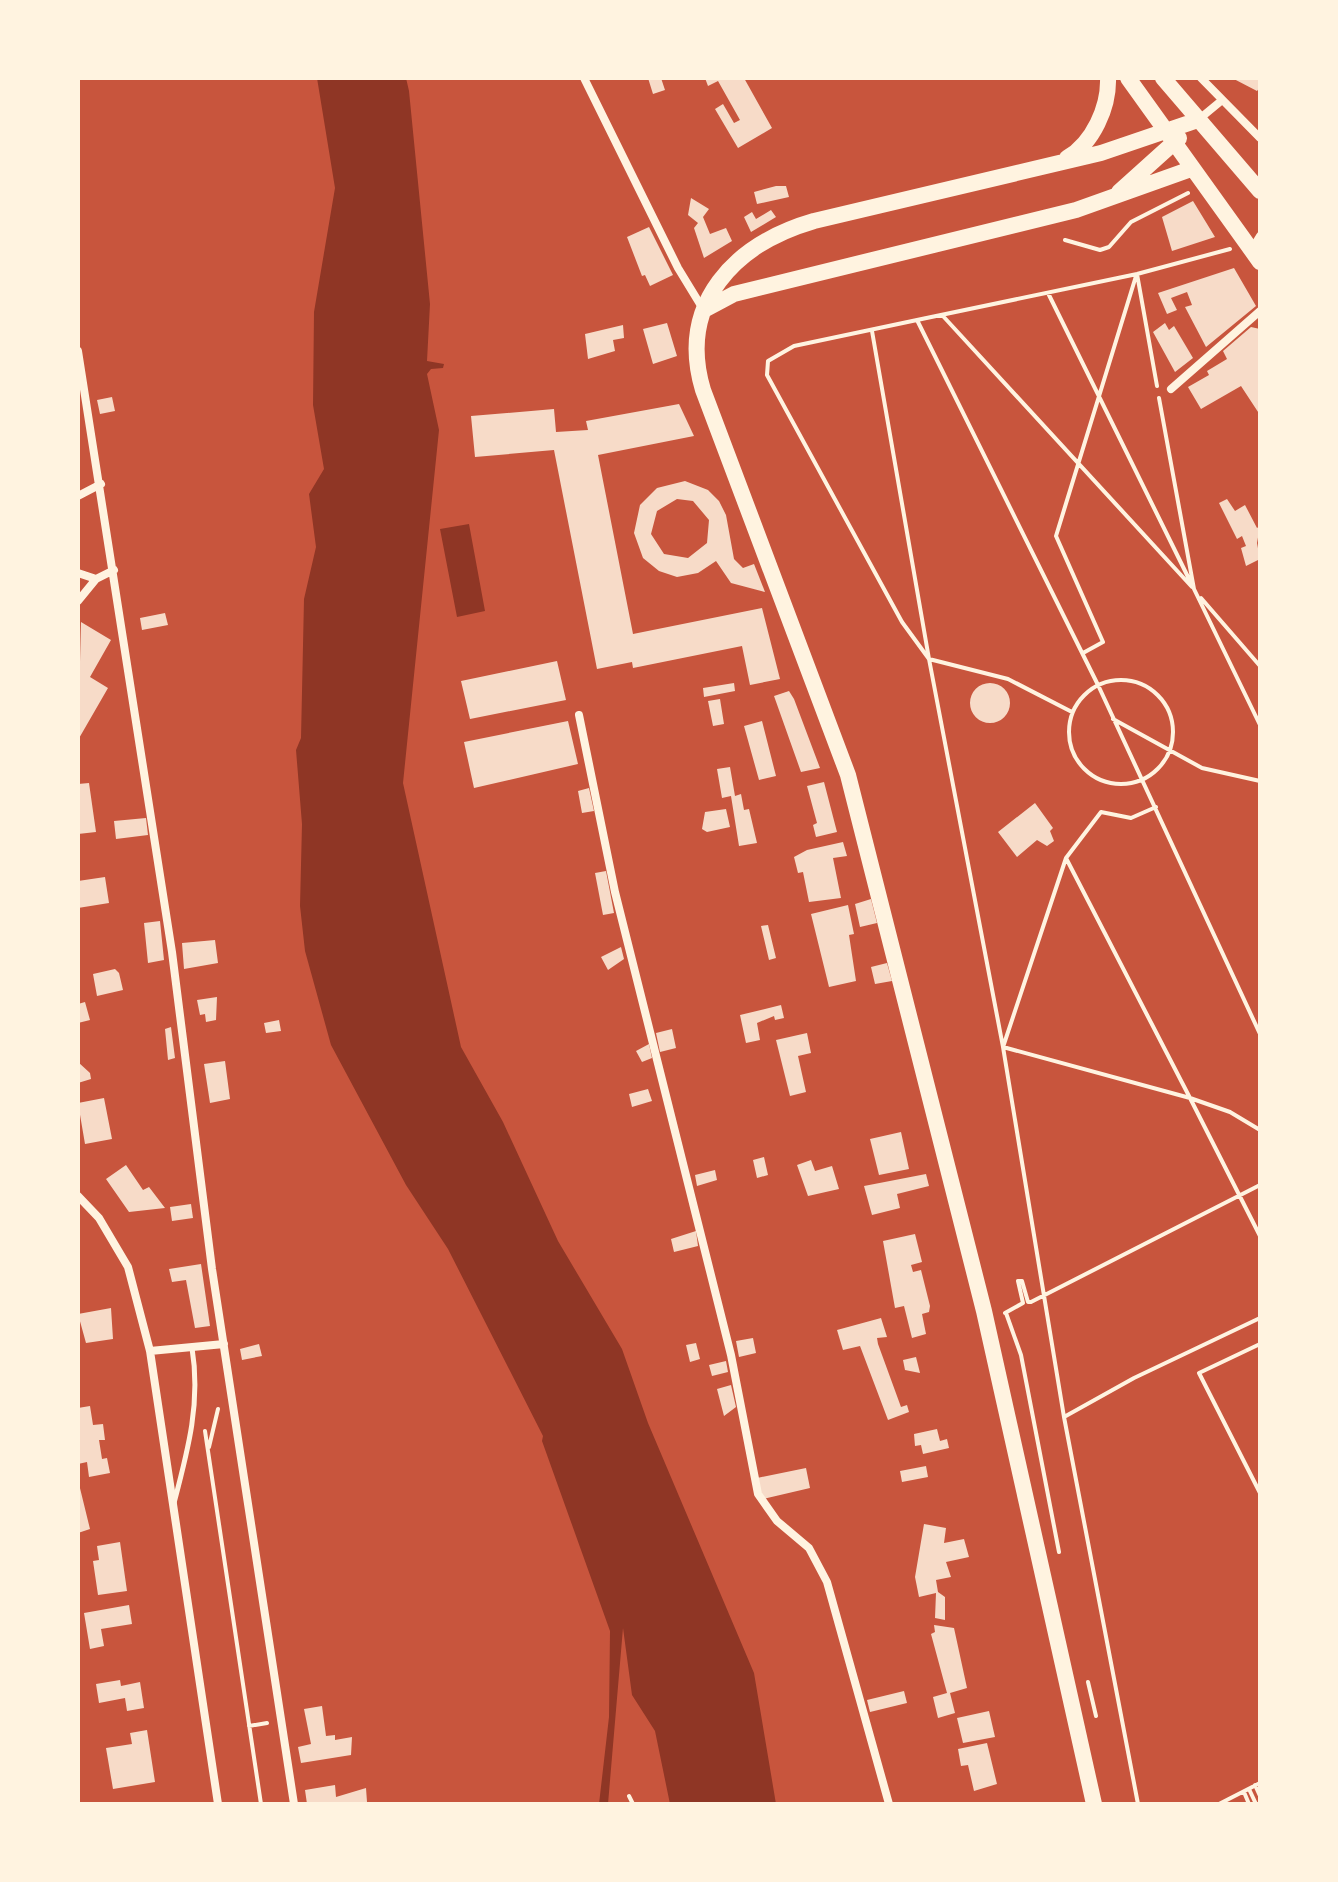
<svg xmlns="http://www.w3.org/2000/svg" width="1338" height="1882" viewBox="0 0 1338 1882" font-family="Merriweather,serif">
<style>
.water{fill:#8f3625}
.building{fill:#f7dbc8;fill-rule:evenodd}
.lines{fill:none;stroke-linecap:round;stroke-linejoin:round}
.path{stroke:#fff3e0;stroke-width:4}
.service{stroke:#fff3e0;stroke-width:5}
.minor{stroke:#fff3e0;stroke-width:8}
.secondary{stroke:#fff3e0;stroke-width:16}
</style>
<rect width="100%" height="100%" fill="#c8553d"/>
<path class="water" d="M317,78H406L409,91L430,304L427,361L444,364L443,368L431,369L427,374L439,430L403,783L461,1047L503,1122L558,1241L622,1349L648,1423L754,1673L776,1804H670L655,1731L632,1695L623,1628L608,1804H599L609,1717L610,1631L542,1441L543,1436L448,1249L406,1185L331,1045L305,951L300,906L302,824L296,750L301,738L304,599L316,547L309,494L324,469L313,405L314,312L335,188Z
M469,524L485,611L457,617L440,529Z"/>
<path class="building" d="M648,78H661L665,90L653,94Z
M705,78H744L772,128L738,148L715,109L723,104L734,123L740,120L718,81L708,86Z
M1232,78H1260V87L1257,91Z
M776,186H786L789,197L757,204L754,192Z
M691,198L709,209L703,217L710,234L726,228L732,241L704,258L694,228L698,223L688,215Z
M1193,201L1215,237L1172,251L1162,217Z
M771,210L776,217L751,232L744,217L752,212L756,219Z
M649,227L673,275L650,286L645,275L642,276L627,237Z
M1234,268L1256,306L1206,347L1185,307L1192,305L1187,292L1171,298L1177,310L1167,314L1158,293Z
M667,323L677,356L653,364L643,329Z
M1165,323L1169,330L1174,326L1193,358L1175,372L1153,332Z
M623,325L624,338L613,340L615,351L588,359L585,334Z
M1251,327L1260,329V415L1241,386L1201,409L1188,387L1209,375L1207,371L1227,359L1223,351Z
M112,397L115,411L100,414L97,400Z
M679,404L694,436L598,455L633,634L762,608L780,679L750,685L742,646L633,668L632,662L597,669L554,450L475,457L471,416L554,409L556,432L588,430L586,421Z
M685,481L708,490L719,501L726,515L734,559L743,568L754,564L765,592L731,583L716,561L698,573L677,577L659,571L643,558L634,533L640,505L657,488ZM677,499L693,501L709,520L707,543L688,558L664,554L651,534L657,511Z
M1227,499L1235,511L1245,505L1257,528L1260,526L1257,543L1260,559L1246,566L1241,548L1246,546L1242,536L1237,539L1219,503Z
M165,613L168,625L142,630L140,618Z
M81,622L111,640L90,677L108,688L78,740Z
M557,661L566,700L470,719L461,681Z
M734,683L735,691L704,697L703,688Z
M970 703a20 20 0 1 1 40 0a20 20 0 1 1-40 0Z
M789,691L794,699L820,768L801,772L774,696Z
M720,699L724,724L713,726L708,701Z
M568,721L578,764L474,788L464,742Z
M762,721L776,776L759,780L744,726Z
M730,767L735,796L741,794L744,810L749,809L757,843L739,846L731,796L722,798L717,769Z
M824,782L837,832L816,837L813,825L817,823L807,786Z
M89,783L96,832L78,834V784Z
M589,788L594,811L582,813L578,791Z
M1035,803L1053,828L1050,831L1054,841L1047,846L1037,840L1017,857L998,832Z
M726,809L730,827L707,832L702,829L705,812Z
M146,818L148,835L116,839L114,821Z
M843,842L847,856L833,858L841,898L809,902L803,872L798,873L794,857L807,850Z
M606,871L614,913L603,915L595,873Z
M105,877L109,903L78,908V881Z
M871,899L877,923L860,927L855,904Z
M848,905L854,934L849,935L856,981L829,987L811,914Z
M160,921L164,960L148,963L144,923Z
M768,925L776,958L769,960L761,926Z
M215,940L218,963L184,969L182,943Z
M621,947L624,959L608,970L601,957Z
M887,963L892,981L875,984L871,967Z
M115,969L119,973L123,990L97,996L93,974Z
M217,997L216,1020L206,1022L205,1014L200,1015L197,1000Z
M85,1002L90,1020L78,1023V1004Z
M781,1005L784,1018L775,1020L774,1016L757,1023L760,1040L746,1043L740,1015Z
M279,1020L281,1031L266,1033L264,1023Z
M171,1027L175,1058L168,1060L165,1029Z
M672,1029L676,1048L660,1052L656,1033Z
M807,1033L811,1053L798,1056L806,1092L790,1096L776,1040Z
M649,1044L652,1058L642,1062L636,1051Z
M225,1061L230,1099L210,1103L204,1064Z
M78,1062L90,1073L91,1079L78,1083Z
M648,1089L652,1101L632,1107L629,1094Z
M104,1098L112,1139L85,1144L78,1103Z
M901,1132L909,1169L879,1175L870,1139Z
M764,1157L768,1175L757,1178L753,1160Z
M811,1160L815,1171L832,1166L839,1189L808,1196L797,1165Z
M126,1165L143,1190L149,1187L165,1208L129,1212L106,1179Z
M715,1170L717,1180L697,1186L695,1175Z
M926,1174L929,1186L897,1194L900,1208L872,1215L864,1186Z
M191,1204L193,1218L172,1221L170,1207Z
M696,1231L698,1246L674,1252L671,1239Z
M915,1234L922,1262L911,1265L913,1272L921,1270L930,1306L929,1312L922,1314L926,1334L912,1338L904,1306L895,1308L883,1241Z
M201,1264L210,1326L195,1328L186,1280L172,1282L169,1269Z
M111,1308L113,1339L86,1343L78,1314Z
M881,1318L887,1337L877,1338L878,1344L901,1407L907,1405L909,1412L888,1420L860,1346L843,1350L837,1330Z
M753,1338L756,1353L739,1357L736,1341Z
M696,1343L700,1359L690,1362L686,1345Z
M259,1344L262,1356L242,1360L240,1349Z
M916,1357L920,1373L905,1370L903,1360Z
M726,1361L728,1372L712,1376L709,1365Z
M731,1385L736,1407L724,1416L717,1389Z
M90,1406L93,1425L103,1424L105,1440H99L102,1459L107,1458L110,1473L89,1477L87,1462L78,1464V1408Z
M937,1429L940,1441L947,1439L949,1448L923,1454L921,1445L915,1446L914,1434Z
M926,1466L928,1477L902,1482L900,1471Z
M806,1468L810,1488L763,1499L757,1478Z
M78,1480L90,1529L78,1533Z
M924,1524L946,1528L944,1543L964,1539L969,1557L946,1562L951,1577L936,1580L938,1592L945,1597V1620L935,1618L936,1593L919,1597L915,1577Z
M120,1542L127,1591L98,1595L93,1561L99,1560L97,1546Z
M129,1605L132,1624L101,1629L104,1646L90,1649L84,1613Z
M934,1625L954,1628L967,1688L950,1693L955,1713L938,1718L933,1697L947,1693L931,1634L935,1632Z
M120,1680L121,1686L140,1682L144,1708L127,1711L125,1698L99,1703L96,1684Z
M904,1691L907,1703L870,1712L867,1700Z
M322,1706L326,1736L335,1735V1740L352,1737L351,1755L301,1763L298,1747L311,1744L304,1709Z
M989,1711L995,1737L963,1743L957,1718Z
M147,1730L155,1782L113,1789L106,1748L132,1744L130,1733Z
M987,1743L997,1784L974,1791L968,1765L961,1766L958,1749Z
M335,1785L336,1797L366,1788L367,1802L307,1804L305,1790Z"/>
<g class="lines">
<path class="path" d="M1065,240L1100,250L1109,247L1131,222L1188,193
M1230,249L1137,274L917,320L1098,685L1260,1034
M1137,274L1157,386
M1048,293L1191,583
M942,315L1192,587
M917,320L794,346L768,361L767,375L902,622L929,659L1003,1047L1064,1417L1138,1804
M872,331L929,659L1008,679L1072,712
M1159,398L1194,589L1260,725
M1201,598L1260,666
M1083,653L1103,642L1056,536L1136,276
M1069 732a52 52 0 1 1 104 0a52 52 0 1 1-104 0Z
M1113,719L1202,768L1260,781
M1156,807L1131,818L1101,812L1066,858L1190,1098L1230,1112L1260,1130
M1066,858L1003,1047L1190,1098L1260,1236
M1005,1313L1023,1303L1018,1281H1022L1028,1302H1031L1260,1185
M1006,1313L1021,1355L1059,1552
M1260,1344L1199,1373L1260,1493
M1064,1417L1134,1378L1260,1318
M205,1431L261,1804
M209,1447L218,1409
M1088,1682L1096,1716
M249,1726L267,1723
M1255,1785L1260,1796
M1249,1789L1256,1804
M1244,1792L1249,1804
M629,1796L633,1804
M1219,1804L1260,1783"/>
<path class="service" d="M174,1503C188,1450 201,1402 192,1348"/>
<path class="minor" d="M584,78L678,268L703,309
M1201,78L1260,138
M1198,120L1221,101
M1252,249L1260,236
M78,351L172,952L212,1269L294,1804
M1171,389L1260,311
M78,496L101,484
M78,573L96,579
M78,601L96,579L114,570
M579,715L615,892L731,1355L758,1494L777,1521L809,1548L827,1582L889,1804
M78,1196L99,1218L128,1267L150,1351L218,1804
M150,1351L224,1344"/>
<path class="secondary" d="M1128,78L1260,262
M1163,78L1260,191
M1067,158C1093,143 1109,107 1108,78
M1119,192L1179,138
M704,310L734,294L1076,210L1191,169
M1094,1804L984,1311L848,775L703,390C677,303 735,244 814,221L1101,153L1198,120"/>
</g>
<rect width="1338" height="1882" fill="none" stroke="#fff3e0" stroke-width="160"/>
</svg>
